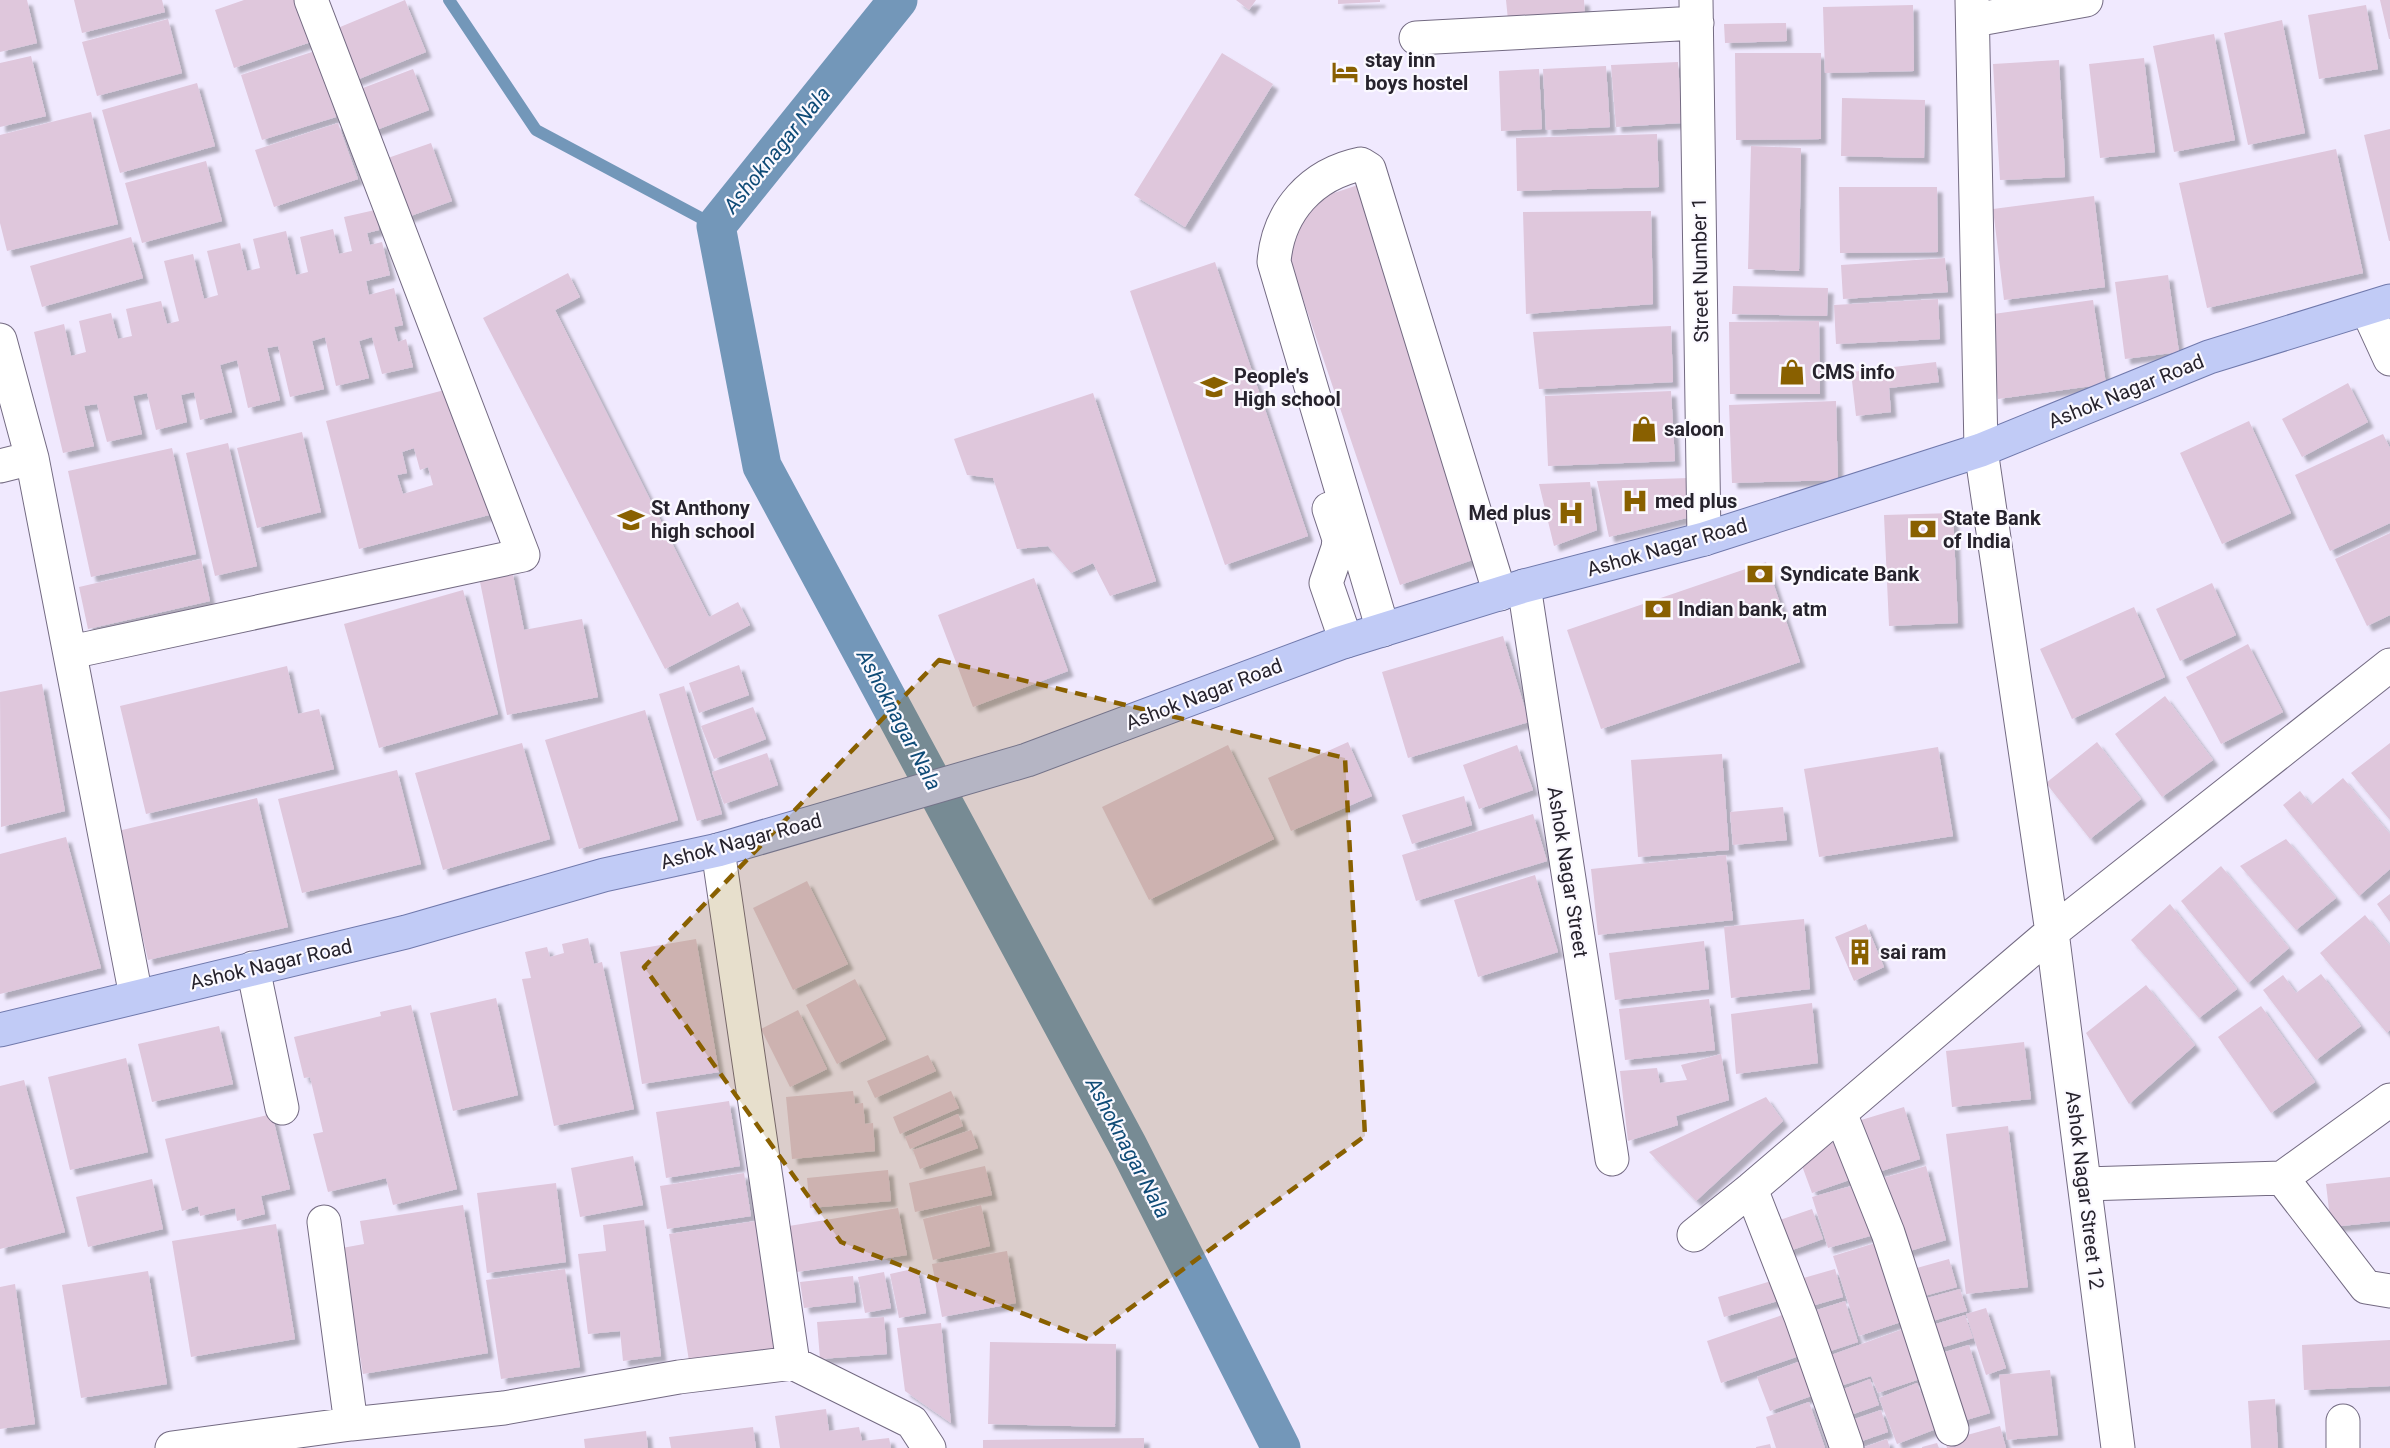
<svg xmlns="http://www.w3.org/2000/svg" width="2390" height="1448" viewBox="0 0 2390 1448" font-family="Roboto,sans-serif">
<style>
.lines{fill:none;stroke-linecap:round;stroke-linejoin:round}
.stream{stroke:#7397b9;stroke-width:12}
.canal{stroke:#7397b9;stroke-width:39}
.building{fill:#dfc7dc;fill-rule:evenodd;filter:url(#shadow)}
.minor-casing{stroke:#736a82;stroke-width:35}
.major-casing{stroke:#7079ac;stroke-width:35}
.minor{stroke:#fff;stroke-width:33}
.major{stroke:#c1cbf6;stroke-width:33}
.marked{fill:#896000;fill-opacity:0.2;stroke:#896000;stroke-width:4.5;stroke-dasharray:12 8;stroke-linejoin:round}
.labels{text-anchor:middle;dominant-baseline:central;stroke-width:4.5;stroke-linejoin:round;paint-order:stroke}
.poi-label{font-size:20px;font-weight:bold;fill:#27232d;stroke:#fbf9ff;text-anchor:start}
.street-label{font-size:20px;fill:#27232d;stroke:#fbf9ff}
.water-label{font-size:21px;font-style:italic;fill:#0f4b77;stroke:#fbf9ff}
</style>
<defs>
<filter id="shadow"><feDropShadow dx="5.5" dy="5.5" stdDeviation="1.5" flood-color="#0004"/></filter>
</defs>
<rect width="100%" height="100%" fill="#f0e9fe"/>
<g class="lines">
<path class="stream" d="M449,0L536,130L716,226"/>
<path class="canal" d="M898,0L716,226L762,466L1128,1146L1281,1448"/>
</g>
<path class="building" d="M0,0H27L37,43L0,52Z
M74,0H162L165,12L82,33Z
M244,0H300L314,41L234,68L215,10Z
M405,0L426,52L354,81L333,30Z
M1236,0H1256L1249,10Z
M1338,0H1380V2L1338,4Z
M1506,0H1584L1585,15L1508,20Z
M2380,0H2390V39H2389Z
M1913,5L1914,71L1825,73L1823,7Z
M2366,5L2378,69L2319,79L2308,15Z
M168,19L182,73L97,96L82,42Z
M2282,20L2305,133L2248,145L2224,33Z
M1786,23L1787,41L1725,43L1724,24Z
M2214,34L2235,140L2174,152L2153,46Z
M315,51L336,117L262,140L241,75Z
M1222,53L1273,84L1185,227L1134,195Z
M1735,53H1821V139L1736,140Z
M31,56L46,116L0,127V63Z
M2144,58L2155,152L2100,158L2089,64Z
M2059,60L2065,177L2000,180L1993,64Z
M1678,62L1682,123L1616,127L1611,65Z
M1606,66L1610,127L1546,130L1543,69Z
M413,69L429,110L371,132L355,91Z
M1539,69L1542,129L1501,131L1499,71Z
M197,83L215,146L120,173L102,110Z
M1842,98L1925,100L1924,158L1841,156Z
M91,112L118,224L7,251L0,223V135Z
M338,123L358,179L274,207L255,150Z
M2390,129V241H2389L2364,135Z
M1657,134L1659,187L1517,191L1516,138Z
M431,143L452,201L405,218L385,159Z
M1751,146L1801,148L1799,271L1748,269Z
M2336,149L2363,273L2207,308L2179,183Z
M206,161L222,221L142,243L125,183Z
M1358,185L1484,556L1400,585L1280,231L1303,223L1300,213L1310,201Z
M1839,187H1937L1938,252L1840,253Z
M2094,196L2105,287L2004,300L1993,209Z
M375,210L379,230L367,233L370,245L382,242L390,275L366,281L369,295L394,288L403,325L394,327L398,342L406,339L413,367L382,374L372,337L359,341L369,378L336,386L325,337L312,341L324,389L290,397L278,346L267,348L280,400L248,408L237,360L220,365L232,412L200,420L194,392L181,395L187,422L156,430L147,393L133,396L142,434L107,442L97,404L84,406L94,446L63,453L34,332L64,324L71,356L86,352L79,321L111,313L118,339L132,336L126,309L161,301L167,324L179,321L164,261L193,254L204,299L218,295L207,251L240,243L247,271L260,268L253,239L286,231L296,275L308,272L300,237L333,229L339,254L352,251L344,217Z
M1651,211L1653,304L1526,314L1523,212Z
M131,237L143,278L42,307L30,266Z
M1945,258L1948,292L1843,299L1841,265Z
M1215,262L1308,536L1225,565L1130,291Z
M568,273L580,297L555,310L709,617L738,602L750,625L665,669L483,318Z
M2168,275L2179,352L2125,359L2115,282Z
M1733,286L1828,288L1827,316L1732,314Z
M1938,299L1940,339L1836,344L1834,305Z
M2093,300L2106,384L1998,399L1986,315Z
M1819,321L1820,394H1730L1729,322Z
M1671,326L1673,382L1539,389L1533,332Z
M1936,362L1939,382L1889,388L1891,412L1856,416L1851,372Z
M2348,383L2368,422L2302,457L2282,419Z
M456,387L489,515L359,549L326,421ZM414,448L420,470L428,467L433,485L403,494L397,475L407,473L402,452Z
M1671,391L1675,461L1548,466L1545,396Z
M1093,393L1156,581L1110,596L1093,563L1071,573L1048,546L1017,549L993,478L967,475L954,439Z
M1836,401L1838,480L1732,483L1729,405Z
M2249,421L2291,513L2222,544L2180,453Z
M302,432L321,512L257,528L237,448Z
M2383,434L2390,448V523L2330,551L2295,475Z
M228,443L257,566L215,576L186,453Z
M172,448L196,554L91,577L68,471Z
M1689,478L1695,516L1609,537L1597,481Z
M1590,482L1597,530L1554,546L1539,484Z
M1953,513L1958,623L1889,626L1884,515Z
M2390,533V615L2367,626L2335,559Z
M201,559L210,601L88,629L79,587Z
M1766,562L1800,662L1601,729L1567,630Z
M512,570L524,630L582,619L598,697L507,715L479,577Z
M1034,578L1068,671L973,707L938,615Z
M2212,583L2236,635L2180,661L2156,609Z
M463,590L498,714L379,748L344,624Z
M2134,607L2165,677L2072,719L2040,649Z
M1503,636L1529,722L1408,758L1382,672Z
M2248,644L2283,712L2221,744L2186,677Z
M739,665L749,695L699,713L689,683Z
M287,666L298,714L319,709L334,769L146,814L120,706Z
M42,684L65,811L1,827L0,692Z
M684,686L722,814L697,821L659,694Z
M2165,696L2213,760L2162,797L2115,734Z
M753,707L766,739L714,759L701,726Z
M645,710L678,820L579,849L545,740Z
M1348,742L1372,796L1291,831L1268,778Z
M2097,742L2141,799L2090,839L2046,783Z
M522,743L550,839L443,870L415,773Z
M2390,743V820L2351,773Z
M1228,745L1274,839L1149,900L1102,807Z
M1517,745L1533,790L1479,809L1463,765Z
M1938,747L1953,836L1819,857L1804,769Z
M767,753L778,785L724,804L712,772Z
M1722,754L1729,850L1638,857L1631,760Z
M397,770L421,864L302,893L278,799Z
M2343,778L2390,834V869L2359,896L2283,805L2300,791L2311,805Z
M1464,796L1472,825L1412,844L1402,815Z
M257,798L288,927L148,960L118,831Z
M1783,807L1787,840L1733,845L1730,812Z
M1533,814L1547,861L1416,901L1402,855Z
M66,837L101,968L0,994V854Z
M2286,839L2336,898L2296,930L2240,866Z
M1726,855L1733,920L1598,935L1591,869Z
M2221,866L2289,948L2248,983L2181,901Z
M1535,875L1558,952L1478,977L1454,900Z
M807,881L848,964L793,990L753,908Z
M2390,894V922L2377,904Z
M2170,904L2237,989L2199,1018L2131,940Z
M2365,915L2390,946V1030L2387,1033L2320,953Z
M1804,919L1810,989L1731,998L1724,927Z
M1866,924L1884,967L1854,981L1835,937Z
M588,938L594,964L602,962L634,1109L554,1126L522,979L531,978L525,952L547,947L550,957L564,953L562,944Z
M696,939L719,1072L642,1084L620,952Z
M1704,941L1709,989L1615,1000L1609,953Z
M2321,974L2361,1026L2316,1060L2263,990L2283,975L2296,993Z
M855,979L886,1039L837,1064L806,1005Z
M2146,985L2195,1045L2129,1104L2086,1033Z
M496,998L518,1095L453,1111L430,1013Z
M1709,999L1715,1050L1625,1060L1619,1009Z
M1812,1003L1818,1063L1736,1074L1731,1014Z
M411,1005L457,1189L393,1205L386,1178L328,1192L313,1134L323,1132L310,1077L304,1078L294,1037L381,1016L380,1012Z
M2261,1006L2315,1082L2271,1113L2218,1037Z
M798,1010L827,1069L790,1087L761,1029Z
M219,1026L233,1084L152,1102L138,1044Z
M2024,1042L2031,1099L1952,1107L1946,1051Z
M1721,1054L1729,1100L1676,1116L1678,1125L1628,1141L1620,1071L1657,1068L1660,1083L1687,1080L1681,1065Z
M928,1055L936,1071L875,1098L867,1081Z
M126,1058L148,1152L70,1170L48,1077Z
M24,1080L65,1232L0,1249V1086Z
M853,1091L855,1104L863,1103L865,1124L873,1123L875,1151L792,1159L786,1097Z
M951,1091L959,1108L900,1134L893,1117Z
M1766,1097L1783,1121L1696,1201L1649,1152Z
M729,1101L740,1166L666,1178L656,1112Z
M1904,1107L1920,1159L1875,1173L1858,1121Z
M272,1114L290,1189L261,1196L265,1214L237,1221L235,1208L200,1216L198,1206L182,1211L165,1139Z
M958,1114L963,1126L910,1149L905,1137Z
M2008,1126L2028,1287L1966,1294L1946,1134Z
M971,1130L978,1148L920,1169L913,1150Z
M1838,1141L1852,1179L1812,1193L1798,1155Z
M633,1156L643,1205L580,1217L571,1168Z
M985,1166L992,1195L915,1212L909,1183Z
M1926,1166L1946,1240L1900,1254L1879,1179Z
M888,1170L891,1201L810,1208L807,1178Z
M744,1173L751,1216L667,1229L660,1186Z
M2390,1177V1221L2331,1227L2326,1184Z
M152,1179L163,1229L88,1247L76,1197Z
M556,1183L566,1262L487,1273L477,1193Z
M1855,1185L1870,1236L1828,1248L1812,1197Z
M463,1205L488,1353L363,1374L342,1248L364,1244L360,1221Z
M981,1205L990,1246L933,1260L923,1219Z
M898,1208L907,1255L797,1272L789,1226Z
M1812,1209L1823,1239L1781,1254L1771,1223Z
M644,1220L661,1356L623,1361L620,1331L588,1334L578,1254L606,1251L603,1225Z
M756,1221L776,1348L689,1361L669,1234Z
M276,1224L295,1339L191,1357L172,1241Z
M1875,1243L1901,1322L1859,1336L1833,1256Z
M1007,1251L1016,1303L942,1317L932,1264Z
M1949,1259L1957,1287L1913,1299L1906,1271Z
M917,1268L926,1313L899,1318L890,1274Z
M565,1269L580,1367L501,1379L486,1280Z
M1835,1269L1843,1297L1808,1307L1800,1279Z
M148,1271L167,1384L81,1398L62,1285Z
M884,1272L891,1308L865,1313L858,1277Z
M853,1276L856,1302L804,1308L800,1282Z
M1778,1279L1784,1299L1724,1317L1718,1297Z
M15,1284L35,1424L0,1429V1287Z
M1960,1289L1967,1311L1922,1324L1916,1301Z
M1845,1301L1858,1342L1821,1354L1808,1313Z
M1986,1308L2006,1368L1986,1375L1966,1314Z
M1785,1314L1799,1356L1721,1383L1707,1341Z
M1965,1315L1973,1338L1931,1351L1923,1328Z
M884,1317L887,1354L820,1359L817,1322Z
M941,1323L951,1423L905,1391L897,1328Z
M1903,1329L1920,1379L1878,1393L1871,1376L1834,1388L1823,1358Z
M2390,1340V1386L2304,1390L2302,1345Z
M990,1342L1116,1344L1115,1427L988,1424Z
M1969,1345L1990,1413L1956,1423L1935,1355Z
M1801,1361L1814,1395L1770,1411L1757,1377Z
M2050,1370L2058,1435L2007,1440L1999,1375Z
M1870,1379L1879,1405L1842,1418L1833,1393Z
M1917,1383L1936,1429L1897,1444L1879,1398Z
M2275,1399L2278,1448H2251L2248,1401Z
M1809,1402L1825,1448H1776L1766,1417Z
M826,1409L829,1431L859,1427L862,1441L889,1438L891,1448H780L775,1416Z
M1881,1410L1888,1432L1853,1444L1846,1422Z
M2000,1426L2006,1448H1947L1945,1441Z
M753,1427L756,1448H671L669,1437Z
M646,1431L648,1448H585L584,1439Z
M1144,1438V1448H983V1440Z
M1887,1439L1890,1448H1862Z
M1937,1443L1939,1448H1922V1447Z
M1770,1444L1771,1448H1756V1447Z"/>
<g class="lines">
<g class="minor-casing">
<path id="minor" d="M1696,0L1704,539
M1972,0L1981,450L2052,932L2118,1448
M1974,20L2086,0
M1416,38L1697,23
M2367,309L2390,359
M0,340L32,458L136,996
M0,466L32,458
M1329,509L1339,539L1338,548L1326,583L1346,641
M1524,586L1612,1159
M1383,630L1274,262C1278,211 1312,174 1361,164L1369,169L1500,594
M71,652L523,555L311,0
M718,850L793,1363
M253,968L282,1108
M1840,1113L1888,1233L1952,1429
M2282,1178L2366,1287L2390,1291
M2085,1184L2282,1178L2390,1100
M1751,1189L1801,1317L1847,1448
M324,1222L351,1424
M1694,1235L1751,1189L2052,932L2390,665
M2343,1421V1448
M172,1448L351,1424L504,1408L679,1377L793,1363L912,1422L929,1448"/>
</g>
<g class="major-casing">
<path id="major" d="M0,1030L406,932L604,875L718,850L1027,760L1340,643L1524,586L1704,539L1981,450L2209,357L2390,301"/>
</g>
<use href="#minor" class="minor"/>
<use href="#major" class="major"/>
</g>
<path class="marked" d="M939,660L1345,758L1365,1136L1088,1339L841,1242L644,967Z"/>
<defs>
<g id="hotel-bare" transform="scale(2.07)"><path d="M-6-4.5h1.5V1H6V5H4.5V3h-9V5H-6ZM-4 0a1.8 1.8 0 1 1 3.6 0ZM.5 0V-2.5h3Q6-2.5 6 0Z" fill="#896000" stroke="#fbf9ff" stroke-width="2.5" paint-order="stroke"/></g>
<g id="shop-bare" transform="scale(2.07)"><path d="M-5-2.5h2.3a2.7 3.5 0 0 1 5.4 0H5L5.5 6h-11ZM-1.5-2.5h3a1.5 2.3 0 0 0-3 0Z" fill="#896000" stroke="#fbf9ff" stroke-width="2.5" paint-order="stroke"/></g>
<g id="school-bare" transform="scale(2.07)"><path d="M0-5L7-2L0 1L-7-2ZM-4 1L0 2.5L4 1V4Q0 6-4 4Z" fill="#896000" stroke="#fbf9ff" stroke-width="2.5" paint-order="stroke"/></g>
<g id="hospital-bare" transform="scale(2.07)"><path d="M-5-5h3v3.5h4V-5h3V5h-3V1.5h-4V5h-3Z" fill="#896000" stroke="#fbf9ff" stroke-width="2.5" paint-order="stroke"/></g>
<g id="bank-bare" transform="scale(2.07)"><path d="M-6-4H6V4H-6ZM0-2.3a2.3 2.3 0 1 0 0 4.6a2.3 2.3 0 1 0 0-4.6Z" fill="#896000" stroke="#fbf9ff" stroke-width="2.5" paint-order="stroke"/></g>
<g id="building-bare" transform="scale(2.07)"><path d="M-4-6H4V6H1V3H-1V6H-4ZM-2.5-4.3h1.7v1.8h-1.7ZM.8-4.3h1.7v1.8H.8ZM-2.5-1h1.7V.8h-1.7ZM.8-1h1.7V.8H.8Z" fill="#896000" stroke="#fbf9ff" stroke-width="2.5" paint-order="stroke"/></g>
</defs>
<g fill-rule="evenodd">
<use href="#hotel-bare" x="1345" y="72"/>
<use href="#shop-bare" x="1792" y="372"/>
<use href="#school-bare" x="1214" y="387"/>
<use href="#shop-bare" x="1644" y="429"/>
<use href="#hospital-bare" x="1635" y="501"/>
<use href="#hospital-bare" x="1571" y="513"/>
<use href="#school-bare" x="631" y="520"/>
<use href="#bank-bare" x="1923" y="529"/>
<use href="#bank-bare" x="1760" y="574"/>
<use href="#bank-bare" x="1658" y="609"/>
<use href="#building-bare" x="1860" y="952"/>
</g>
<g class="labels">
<g class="poi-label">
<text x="1365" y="60">stay inn<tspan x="1365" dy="23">boys hostel</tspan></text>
<text x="1812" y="372">CMS info</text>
<text x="1234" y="376">People's<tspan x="1234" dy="23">High school</tspan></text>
<text x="1664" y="429">saloon</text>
<text x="1655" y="501">med plus</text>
<text x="651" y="508">St Anthony<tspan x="651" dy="23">high school</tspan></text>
<text x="1551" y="513" text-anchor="end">Med plus</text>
<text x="1943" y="518">State Bank<tspan x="1943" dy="23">of India</tspan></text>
<text x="1780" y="574">Syndicate Bank</text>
<text x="1678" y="609">Indian bank, atm</text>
<text x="1880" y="952">sai ram</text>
</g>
<g class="street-label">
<text transform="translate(1700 270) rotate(-91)">Street Number 1</text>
<text transform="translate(2126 391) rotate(-22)">Ashok Nagar Road</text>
<text transform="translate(1667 547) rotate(-16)">Ashok Nagar Road</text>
<text transform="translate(1204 694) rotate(-21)">Ashok Nagar Road</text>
<text transform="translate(741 841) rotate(-15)">Ashok Nagar Road</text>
<text transform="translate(1568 872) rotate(81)">Ashok Nagar Street</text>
<text transform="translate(271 964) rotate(-13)">Ashok Nagar Road</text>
<text transform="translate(2085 1190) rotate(83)">Ashok Nagar Street 12</text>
</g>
<g class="water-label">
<text transform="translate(777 150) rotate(-51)">Ashoknagar Nala</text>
<text transform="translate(899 720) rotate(62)">Ashoknagar Nala</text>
<text transform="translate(1128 1148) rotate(62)">Ashoknagar Nala</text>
</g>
</g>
</svg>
